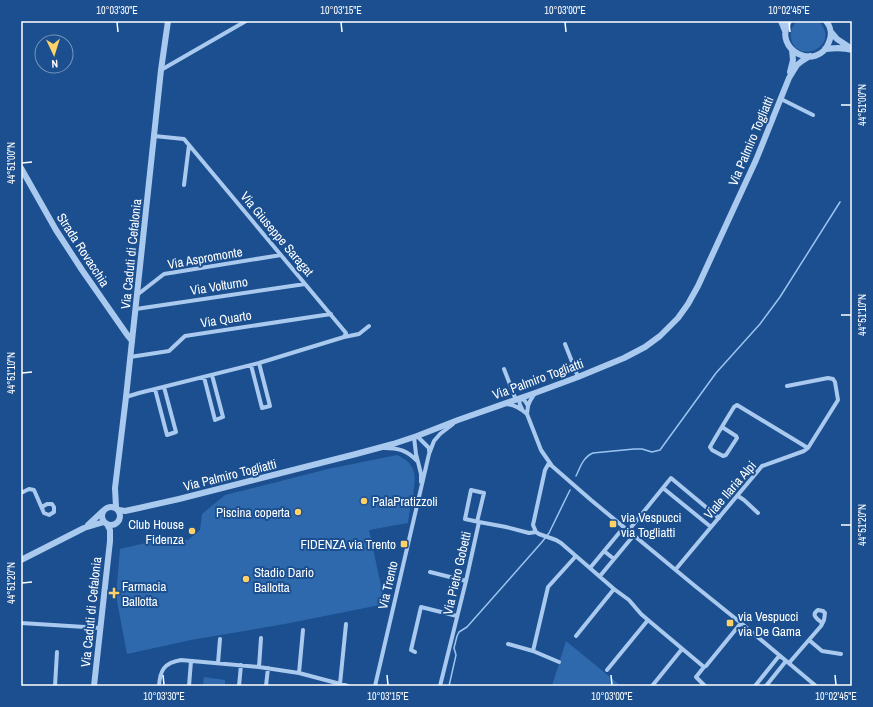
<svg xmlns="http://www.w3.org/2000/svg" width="873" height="707" viewBox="0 0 873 707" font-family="'Archivo Narrow',sans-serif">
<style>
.green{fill:#2e69ad}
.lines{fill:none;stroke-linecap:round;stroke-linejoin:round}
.stream{stroke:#9cc4f0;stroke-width:1.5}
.minor{stroke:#a9c9ee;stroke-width:4}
.tertiary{stroke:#a9c9ee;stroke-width:6}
.ticks{fill:none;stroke:#fff;stroke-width:1.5}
.poi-dot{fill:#ffd166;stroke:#1b4f8f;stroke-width:1.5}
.labels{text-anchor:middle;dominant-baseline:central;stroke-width:4;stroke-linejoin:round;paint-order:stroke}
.street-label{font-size:13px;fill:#fff;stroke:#1b4f8f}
.poi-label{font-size:13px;fill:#fff;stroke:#1b4f8f;text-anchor:start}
.neatline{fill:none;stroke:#fff;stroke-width:1.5}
.ticks-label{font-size:10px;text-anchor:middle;fill:#fff}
</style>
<rect width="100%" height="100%" fill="#1b4f8f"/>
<path class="green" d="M797,21H819C842,47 796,66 791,38C790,31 792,26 797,21Z
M397,455C417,464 416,475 413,495C411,504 409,514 408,523L369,530L385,604L285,624L191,640L127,654L117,601V585L120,549L171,537L188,540L200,530L202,514L225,495L328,469Z
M566,641L621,686H552Z
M204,677L225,680V686H203Z"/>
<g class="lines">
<path class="stream" d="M576,476C580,468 583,457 593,453L634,449H642L652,452L660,450L716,373L760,324L780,297L840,202
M449,686L456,655L454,648L457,636L459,632L467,627L542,542L549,533L570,490"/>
<path class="minor" d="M161,70L246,21
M781,99L813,115
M154,136L184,139L346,333L344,337
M184,185L189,145
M137,295L164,274L281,255
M136,309L305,284
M565,344L578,377
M130,357L169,351L185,336L331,314
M251,365L262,408L270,406L259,363
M504,369L516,400
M204,377L215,420L223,417L212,375
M155,389L167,435L176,432L164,387
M535,393L530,401L528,406L527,414L541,450L552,466L591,500L695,586L741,623L816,686
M126,397L139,393L259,363L344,337L359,334L369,326
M506,404C515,405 520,408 527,414
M522,409C520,405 518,402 521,398L525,401L528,406
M722,427L736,436L737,438L726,455L723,456L712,450L710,447C718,433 726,420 734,407L737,405L808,448
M417,436L429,448V451
M414,437L416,454L421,474V482
M384,448C398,448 407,450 417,461
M663,488L711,527
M21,493L29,489L34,490L44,513L49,515L54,512V507L52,504H47L42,507
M738,496L744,500L758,513
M477,522L484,493L471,490L465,519L479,522
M628,531L671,478L719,518
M536,532L539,534L556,540L561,543L614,589L629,600L641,614L648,620L704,667
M536,532L533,525L545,470L549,463
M604,551L614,559
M590,568L624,527
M676,569L762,466L804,451L808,448L838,400L835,382L833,379L828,378L787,386
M430,572L466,581
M600,576L634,535
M21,623L101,628
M576,636L614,589
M809,640L822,651L841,654
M508,644L533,651L559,662
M533,651L548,587L576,556
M415,652L411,650L421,607L457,616
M218,663L220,639
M789,663L821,626L824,620L825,613L823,611L818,610C810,615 818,619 822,623
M259,667L261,638
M607,670L648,620
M299,673L303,630
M340,684L346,624
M55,686L57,652
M159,686C160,670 164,663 181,660L259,667L299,673L348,686
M189,686L191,661
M239,686L241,665
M266,686L268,668
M375,686L429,454L434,441L440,434L453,424
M440,686L466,581L479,522L506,527L529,533L536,532
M652,686L682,649
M705,686L696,677L704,667L706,666L741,623
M755,686L779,656
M766,686L786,661"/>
<path class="tertiary" d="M781,21L785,31
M789,21C772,51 818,72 829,42C832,35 831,27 826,21
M831,32L837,39L849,47
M825,49C834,48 842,47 852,50
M790,72L793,60L792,50
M21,168L56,230L82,270L128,336L132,341
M102 516a9 9 0 1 1 18 0a9 9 0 1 1-18 0Z
M116,507L115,488L126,397L161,70L168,21
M119,510L125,511L139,508L179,499L356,454L393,444L417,436L458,420L535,393L578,377L624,358L645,347L660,336L678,318L688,304L698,286L756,160L789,78L797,65L802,61L810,56
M88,525L103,511
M21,560L84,528L104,522
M94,686L110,541V530L107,524"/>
</g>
<path class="ticks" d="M117,22L118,32M341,22L342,32M565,22L566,32M789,22L790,32M841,105H851M22,163L32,162M841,315H851M22,373L32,372M841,525H851M22,583L32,582M163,675L164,685M387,675L388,685M611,675L612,685M835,675L836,685"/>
<g class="poi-dot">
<circle cx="364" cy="501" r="4"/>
<circle cx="298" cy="512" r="4"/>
<rect x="609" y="520" width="8" height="8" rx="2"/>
<circle cx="192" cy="531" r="4"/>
<rect x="400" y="540" width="8" height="8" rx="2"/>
<circle cx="246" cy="579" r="4"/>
<path d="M112 587h4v4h4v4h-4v4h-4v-4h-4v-4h4z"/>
<rect x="726" y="619" width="8" height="8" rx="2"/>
</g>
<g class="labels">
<g class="street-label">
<text transform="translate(751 141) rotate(-67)">Via Palmiro Togliatti</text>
<text transform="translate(277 234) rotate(50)">Via Giuseppe Saragat</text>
<text transform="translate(83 250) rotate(57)">Strada Rovacchia</text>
<text transform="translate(131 254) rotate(-84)">Via Caduti di Cefalonia</text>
<text transform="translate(205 258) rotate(-10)">Via Aspromonte</text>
<text transform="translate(219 286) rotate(-9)">Via Volturno</text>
<text transform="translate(226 319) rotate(-9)">Via Quarto</text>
<text transform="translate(538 379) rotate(-20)">Via Palmiro Togliatti</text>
<text transform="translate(230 475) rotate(-14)">Via Palmiro Togliatti</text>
<text transform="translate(730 490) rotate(-49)">Viale Ilaria Alpi</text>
<text transform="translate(457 573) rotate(-77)">Via Pietro Gobetti</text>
<text transform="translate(388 585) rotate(-77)">Via Trento</text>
<text transform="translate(91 612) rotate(-84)">Via Caduti di Cefalonia</text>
</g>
<g class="poi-label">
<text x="372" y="501">PalaPratizzoli</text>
<text x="290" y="512" text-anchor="end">Piscina coperta</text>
<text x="621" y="517">via Vespucci<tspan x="621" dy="15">via Togliatti</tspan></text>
<text x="184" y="524" text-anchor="end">Club House<tspan x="184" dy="15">Fidenza</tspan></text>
<text x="396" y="544" text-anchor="end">FIDENZA via Trento</text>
<text x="254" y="572">Stadio Dario<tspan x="254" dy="15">Ballotta</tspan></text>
<text x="122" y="586">Farmacia<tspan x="122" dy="15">Ballotta</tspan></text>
<text x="738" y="616">via Vespucci<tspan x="738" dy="15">via De Gama</tspan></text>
</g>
</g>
<rect width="873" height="707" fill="none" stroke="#1b4f8f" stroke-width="44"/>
<g transform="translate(54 54) rotate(176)"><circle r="19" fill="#1b4f8f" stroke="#7695bc"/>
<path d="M0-3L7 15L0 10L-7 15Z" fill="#ffd166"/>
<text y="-6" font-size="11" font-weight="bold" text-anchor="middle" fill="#ffffff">N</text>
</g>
<rect x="22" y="22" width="829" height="663" class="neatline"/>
<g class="ticks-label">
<text x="117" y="14">10°03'30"E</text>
<text x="341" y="14">10°03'15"E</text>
<text x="565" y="14">10°03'00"E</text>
<text x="789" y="14">10°02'45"E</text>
<text transform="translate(862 105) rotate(-90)" y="4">44°51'00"N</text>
<text transform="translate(11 163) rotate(-90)" y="4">44°51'00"N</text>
<text transform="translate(862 315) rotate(-90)" y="4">44°51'10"N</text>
<text transform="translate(11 373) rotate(-90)" y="4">44°51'10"N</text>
<text transform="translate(862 525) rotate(-90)" y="4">44°51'20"N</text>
<text transform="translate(11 583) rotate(-90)" y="4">44°51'20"N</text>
<text x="164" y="700">10°03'30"E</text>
<text x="388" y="700">10°03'15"E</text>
<text x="612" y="700">10°03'00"E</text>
<text x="836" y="700">10°02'45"E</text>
</g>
</svg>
